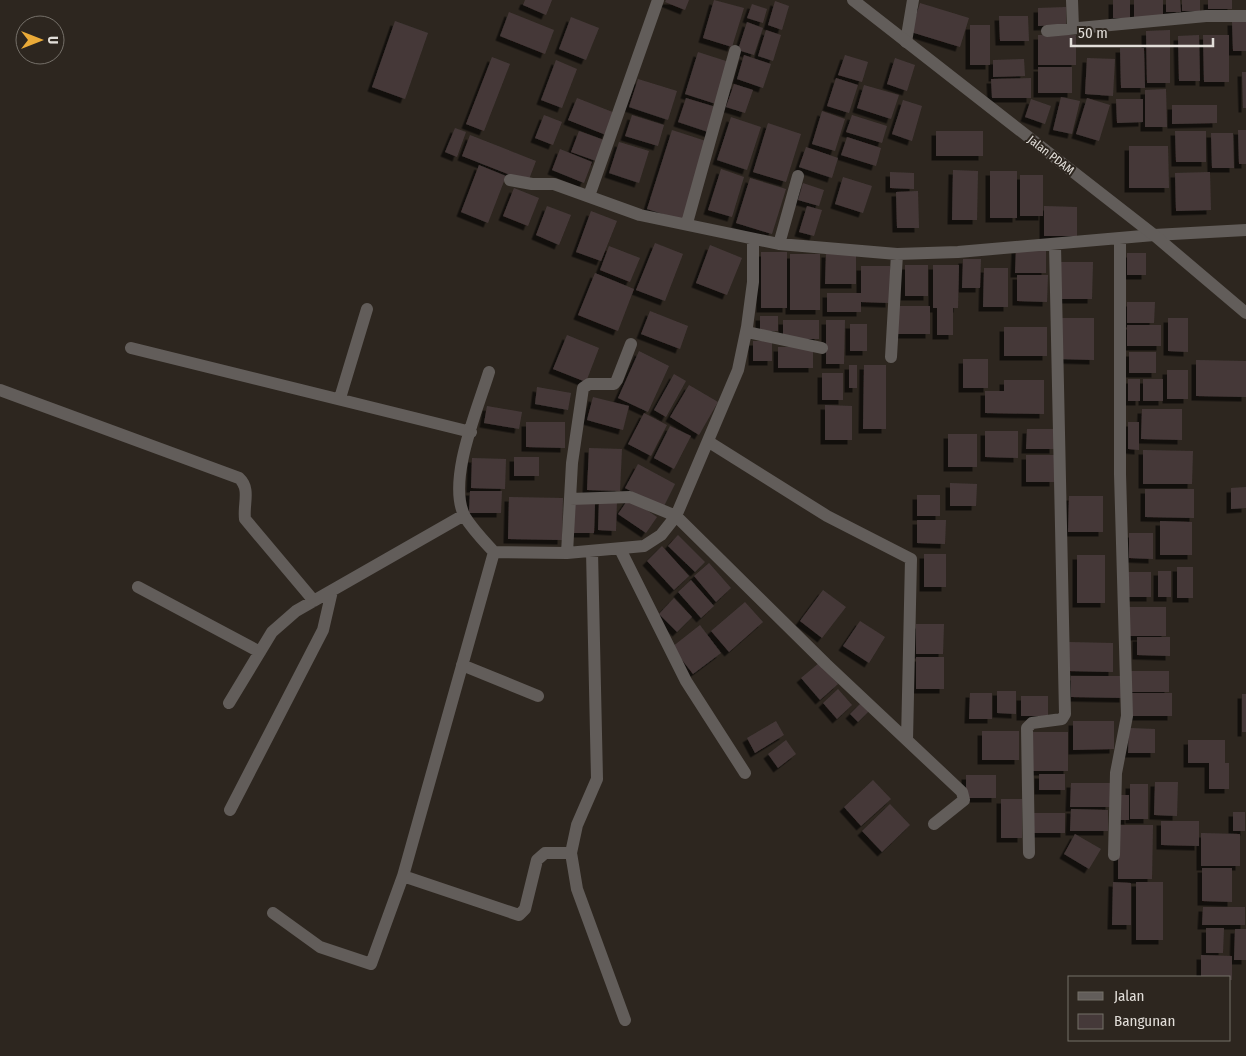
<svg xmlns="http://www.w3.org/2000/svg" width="1246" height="1056" viewBox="0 0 1246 1056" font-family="'Fira Sans Condensed',sans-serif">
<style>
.building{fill:#453939;filter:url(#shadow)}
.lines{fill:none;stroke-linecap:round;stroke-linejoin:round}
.minor{stroke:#625d5a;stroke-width:12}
.tertiary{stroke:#625d5a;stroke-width:12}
.labels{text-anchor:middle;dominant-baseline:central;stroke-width:4;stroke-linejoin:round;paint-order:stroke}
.street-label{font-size:12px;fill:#e2ded9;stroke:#2d261f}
</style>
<defs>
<filter id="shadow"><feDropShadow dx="-4.5" dy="4.5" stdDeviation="0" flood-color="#0009"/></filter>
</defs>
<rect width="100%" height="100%" fill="#2d261f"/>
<path class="building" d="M525,0H552L546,15L523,5Z
M666,0H689L685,10L665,2Z
M714,0L744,8L732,47L703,38Z
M1113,0H1130V18H1113Z
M1134,0H1163V18H1134Z
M1166,0H1180L1181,12H1166Z
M1182,0H1200V11H1182Z
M1208,0H1232V9H1208Z
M775,1L789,6L782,30L768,25Z
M920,3L969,18L960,47L911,32Z
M752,4L767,9L763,23L747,18Z
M1066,7V25L1038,26V8Z
M509,12L554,30L545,54L500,36Z
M999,16H1028L1029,41H1000Z
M571,17L599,28L586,60L559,49Z
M395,21L428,33L405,99L372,87Z
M1232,21H1246V51H1233Z
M747,22L763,28L754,55L738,50Z
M970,25H990V65H970Z
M766,30L781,35L773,61L758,56Z
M1170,30V83H1147L1146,31Z
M1038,35H1076V65H1038Z
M1199,35L1200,81H1179L1178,36Z
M1203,35H1229V82H1204Z
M1120,48H1144L1145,88H1121Z
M698,52L729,62L716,104L685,94Z
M744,55L771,64L763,88L737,79Z
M845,55L868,62L862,82L838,75Z
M492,57L510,64L484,131L466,124Z
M895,58L915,65L907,91L887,84Z
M1087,58L1115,59L1113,96L1085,94Z
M1024,59L1025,76L993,77V60Z
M556,60L577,69L562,108L541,100Z
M1038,67H1072V93H1038Z
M1242,72H1246V108H1243Z
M836,78L858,85L849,113L827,106Z
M1031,78V98H992L991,79Z
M638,79L677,91L668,120L629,107Z
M734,84L753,90L745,113L726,107Z
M864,85L899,95L891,119L857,108Z
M1166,89L1167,127H1145V90Z
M1061,97L1080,101L1072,134L1053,130Z
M577,98L615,113L606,135L568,120Z
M686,98L719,108L711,133L678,122Z
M1087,98L1110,105L1099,141L1076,134Z
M1031,99L1051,106L1045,124L1025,117Z
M1116,99H1143V122L1117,123Z
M903,100L922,106L912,141L892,134Z
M1172,105H1217V123L1172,124Z
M822,111L845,119L835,151L812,144Z
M544,115L562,122L553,145L535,138Z
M632,115L664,125L658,146L625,136Z
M852,115L887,126L882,143L846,132Z
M731,117L761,127L747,170L717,160Z
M768,123L801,134L786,182L753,172Z
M455,128L466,132L457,157L445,152Z
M672,130L709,142L685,221L647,209Z
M1238,130H1246V164H1239Z
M579,131L604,140L596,161L571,152Z
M936,131H983V156H936Z
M1175,131H1206V162H1176Z
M1211,133H1233L1234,168H1212Z
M470,135L536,161L528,182L462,156Z
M847,137L881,148L876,166L841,155Z
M619,142L649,151L639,183L609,173Z
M1129,146H1168L1169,188H1129Z
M806,147L838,158L832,178L799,167Z
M560,149L592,162L584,183L552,170Z
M479,165L506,176L488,223L461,212Z
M721,169L744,177L732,217L708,210Z
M953,170L978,171L977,220H952Z
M990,171H1017V218H990Z
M890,172L914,173V189L890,188Z
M1210,172L1211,210L1176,211L1175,173Z
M1020,175H1043V216H1020Z
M843,177L872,186L863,213L835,204Z
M750,178L786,189L772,234L736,223Z
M803,183L824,190L819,206L798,200Z
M514,188L539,198L528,226L503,216Z
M918,191L919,228H897L896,192Z
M547,206L571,215L559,245L536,235Z
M807,206L822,210L814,236L799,232Z
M1044,206L1077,207V236H1044Z
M591,211L617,221L601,261L576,252Z
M655,243L683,254L665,301L636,290Z
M710,245L742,258L727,295L696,283Z
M609,246L640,258L630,282L600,270Z
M1016,249L1046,250V273H1015Z
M761,252H787V308H761Z
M826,253H856V284H825Z
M1127,253H1146V275H1127Z
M790,254H820V310H790Z
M963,259H981L980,288H962Z
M1061,262H1093L1092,299H1061Z
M905,265H928V296H905Z
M933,265H959L958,308H953V335H937V308H933Z
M861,266H890V303L861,302V312H827V293H861Z
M984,268H1008V307H983Z
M595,273L634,289L618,331L578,315Z
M1017,275H1048L1047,302L1017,301Z
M1127,302H1155L1154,323H1127Z
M898,306H930V334H898Z
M650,311L688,326L680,349L641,334Z
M760,316H778V331H760Z
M1060,318H1094V360L1059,359Z
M1168,318H1188V352L1168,351Z
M783,320H819V339H783Z
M826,320H845L844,364H826Z
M850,324H867V351H850Z
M1127,325H1161V346H1127Z
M1004,327H1047V356H1004Z
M567,335L599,348L586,382L553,369Z
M753,341H772V361H753Z
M778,347H813V368H778Z
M639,351L669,366L648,412L618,398Z
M1129,352H1156V373H1129Z
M963,359H988V388H963Z
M1196,360L1246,361V397L1196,396Z
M849,365H857V388H849Z
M864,365H886V429H863Z
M1167,370H1188V399H1167Z
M822,373H843V400H822Z
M674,374L686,381L666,417L654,410Z
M1128,379H1140V401H1128Z
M1143,379H1163V401H1143Z
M1004,380H1044V414L985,413V391H1004Z
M689,385L718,402L699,435L670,417Z
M537,387L571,393L568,410L535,404Z
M593,397L629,406L623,430L587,420Z
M825,405L852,406V440H825Z
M487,406L522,412L519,429L484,423Z
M1142,409H1182V440L1141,439Z
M644,413L667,425L651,456L628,444Z
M526,422H565V448L526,447Z
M1128,422H1139V450L1128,449Z
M670,426L691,436L674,469L654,458Z
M1027,429H1054V449H1026Z
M985,431H1018V458L985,457Z
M948,434H977V467H948Z
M589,448L622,449L620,491L587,490Z
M1143,450L1193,451L1192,484H1143Z
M1026,455H1054V482H1026Z
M514,457H539V476H514Z
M472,458L506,459L505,489L471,488Z
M638,464L675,484L663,508L625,488Z
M950,483L977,484L976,506H950Z
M1246,487V508L1231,509V488Z
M1145,489H1194V518L1145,517Z
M470,491H502L501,513H469Z
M917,495H940V516H917Z
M1069,496H1103V532H1068Z
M509,497L563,498L562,540L508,539Z
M629,498L657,517L646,533L618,514Z
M599,500H617L616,531L598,530Z
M574,503H595L594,533H573Z
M917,520H946L945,544L917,543Z
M1160,521L1192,522V555H1160Z
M1129,533H1153V559L1129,558Z
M678,535L705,562L695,572L668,546Z
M662,546L689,576L674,590L647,561Z
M924,554H946V587H924Z
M1077,555H1105V603H1077Z
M709,563L731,588L716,602L694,576Z
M1177,567H1193V598H1177Z
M1158,571H1171V597H1158Z
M1128,572H1151V597H1127Z
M691,580L714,606L701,618L678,592Z
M823,590L846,607L822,638L800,621Z
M674,598L692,617L677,632L659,614Z
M745,602L763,622L729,652L711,631Z
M1129,607H1166V636H1129Z
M860,621L885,637L869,663L843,646Z
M916,624H944L943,654H916Z
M700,625L721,653L693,674L672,647Z
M1137,637H1170V656L1137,655Z
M1068,642L1113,643V672L1068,671Z
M916,657H944V689H916Z
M819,663L838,684L820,700L801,678Z
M1131,671H1169V692H1130Z
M1071,676H1124V698L1071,697Z
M838,689L852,705L837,719L823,703Z
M997,691H1016V714L997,713Z
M970,693H992V719H969Z
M1131,693H1172V716H1130Z
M1242,694H1246V732H1242Z
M1021,696H1048V716H1021Z
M861,703L869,711L858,722L850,714Z
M776,721L784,735L755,753L747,738Z
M1073,721H1114V749L1073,750Z
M1129,728L1155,729V753H1128Z
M982,731H1019V760H982Z
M1032,732H1068V771H1032Z
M786,740L796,754L778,768L768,754Z
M1188,740H1225V763H1229V789H1209V763H1188Z
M1039,774H1065V790H1039Z
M966,775H996V798H966Z
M873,780L891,799L861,826L844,807Z
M1155,782H1178L1177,816L1154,815Z
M1071,783H1110V807H1070Z
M1130,784H1148V819H1130Z
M1117,795H1129V820H1116Z
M1001,799H1022V838H1001Z
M890,804L910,825L882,852L862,831Z
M1071,809L1108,810V831H1070Z
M1233,812H1245V831H1233Z
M1034,813H1065V833H1034Z
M1161,821H1199V846L1161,845Z
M1118,825H1153L1152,879H1118Z
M1201,833L1240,834V866H1201Z
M1075,834L1101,849L1089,869L1064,854Z
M1202,868H1232V902L1202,901Z
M1113,882L1131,883V925H1112Z
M1136,882H1163V940H1136Z
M1203,907H1245V925H1202Z
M1206,928H1224L1223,953H1206Z
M1235,929H1246V960H1234Z
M1201,955L1232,956V980H1230V977H1201Z"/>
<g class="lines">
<path class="minor" d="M1072,0L1073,28
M1047,31L1206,16H1246
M906,42L913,0
M510,180L532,184H554L640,215L779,244L897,254L958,252L1154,235L1246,230
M589,196L658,0
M687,223L735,51
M779,244L798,176
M747,332L822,348
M131,348L471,432
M891,357L897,254
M489,372C478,408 446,482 465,517C473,530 484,541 494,552L567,553L644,546L661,535L676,516L738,370L747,327L753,282V239
M0,390L239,478C251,489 243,504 245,519L314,601
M340,398L367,309
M709,442L827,516L911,559L907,740
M570,499L630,497L676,516L826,664L962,792L964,800L934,824
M620,549L686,681L745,773
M592,551L597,779L577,825L571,853L577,889L625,1020
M567,553L572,463L583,388L589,384H614L617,380L631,344
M138,587L260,652
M462,665L538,696
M229,703L272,632L296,611L464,515
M230,810L323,630L332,591
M1029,853L1027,728L1032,723L1062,719L1065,714L1055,245
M1114,855L1116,773L1127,716L1120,474V238
M403,876L519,915L525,909L537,860L545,853H571
M273,913L320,947L371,964L403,876L494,552"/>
<path class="tertiary" d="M853,0L1154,235L1246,313"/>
</g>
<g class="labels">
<g class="street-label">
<text transform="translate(1051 155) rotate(38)">Jalan PDAM</text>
</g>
</g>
<rect x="1068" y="976" width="162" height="65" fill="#2d261f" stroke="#757069"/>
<rect x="1078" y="992" width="25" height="8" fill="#625d5a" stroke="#757069"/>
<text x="1114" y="1001" font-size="15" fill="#e2ded9">Jalan</text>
<rect x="1078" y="1014" width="25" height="15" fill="#453939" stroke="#757069"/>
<text x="1114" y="1026" font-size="15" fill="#e2ded9">Bangunan</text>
<g transform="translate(40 40) rotate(90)"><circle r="24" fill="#2d261f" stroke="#757069"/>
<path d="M0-4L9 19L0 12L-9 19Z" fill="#eaaa38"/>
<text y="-8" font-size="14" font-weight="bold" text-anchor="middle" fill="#e2ded9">U</text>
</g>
<path d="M1071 38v8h142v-8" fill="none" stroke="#e2ded9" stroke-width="2.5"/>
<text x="1078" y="38" font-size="15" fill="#e2ded9" stroke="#2d261f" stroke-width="4" paint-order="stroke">50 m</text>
</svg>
